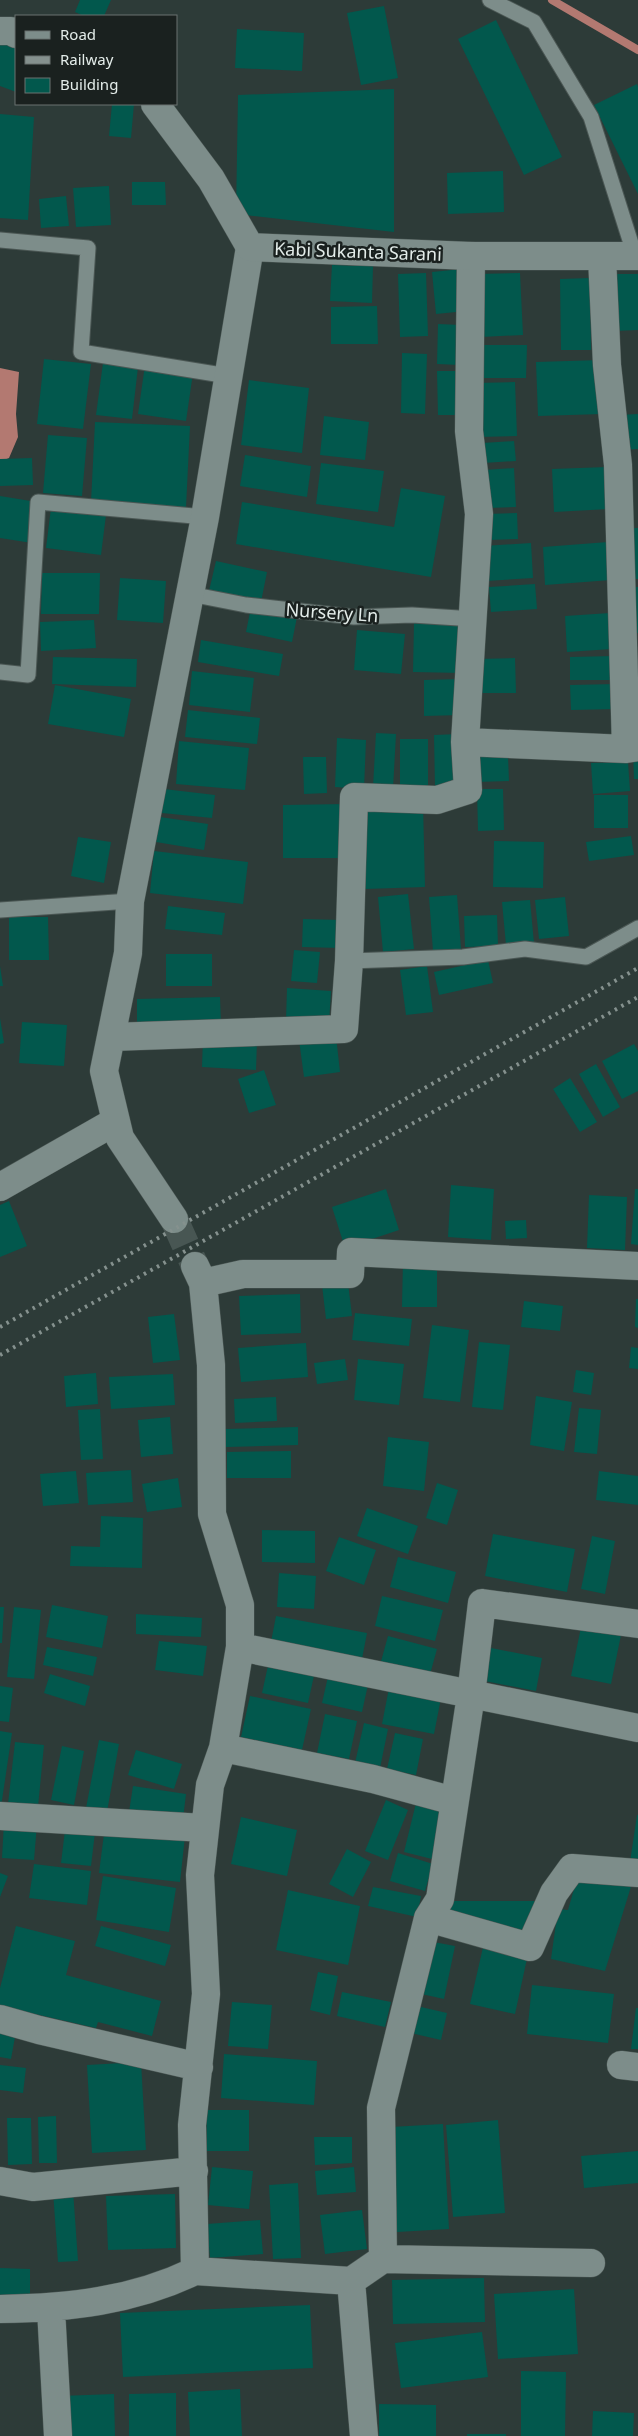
<svg xmlns="http://www.w3.org/2000/svg" width="638" height="2436" viewBox="0 0 638 2436" font-family="'Noto Sans',sans-serif">
<style>
.water{fill:#b37971}
.lines{fill:none;stroke-linecap:round;stroke-linejoin:round}
.stream{stroke:#b37971;stroke-width:8}
.building{fill:#02584d}
.minor-tunnel{stroke:#485653;stroke-width:28;stroke-dasharray:28 14;stroke-linecap:butt}
.service-casing{stroke:#4b5754;stroke-width:17}
.minor-casing{stroke:#4b5754;stroke-width:29}
.tertiary-casing{stroke:#4b5754;stroke-width:29}
.service{stroke:#7d8d8a;stroke-width:15}
.minor{stroke:#7d8d8a;stroke-width:28}
.tertiary{stroke:#7d8d8a;stroke-width:28}
.rail{stroke:#85918e;stroke-width:4;stroke-dasharray:2.5 5;stroke-linecap:butt}
.labels{text-anchor:middle;dominant-baseline:central;stroke-width:5;stroke-linejoin:round;paint-order:stroke}
.street-label{font-size:18px;fill:#e3ece9;stroke:#1a211f}
</style>
<rect width="100%" height="100%" fill="#2d3b38"/>
<path class="water" d="M0,368L19,372L16,414L18,437L9,458L0,462Z"/>
<g class="lines">
<path class="stream" d="M552,0L638,50"/>
</g>
<path class="building" d="M80,0H111L104,16H84L75,12Z
M384,6L398,78L361,85L347,13Z
M496,20L562,157L524,175L458,39Z
M237,29L304,33L302,71L235,68Z
M0,39L16,47V92L0,86Z
M637,84L638,87V194L594,105Z
M394,89V232L236,214L238,95Z
M112,104H134L131,138L109,136Z
M0,114L34,117L28,220L0,218Z
M503,171L504,212L448,214L447,173Z
M132,182H165L166,205H132Z
M109,186L111,225L76,227L73,188Z
M66,196L69,226L41,228L39,199Z
M332,265L373,266L372,303L330,301Z
M462,269L466,311L436,314L432,272Z
M426,273L428,336L400,337L398,274Z
M520,273L523,335L481,337L478,274Z
M613,274H638V330L614,331Z
M590,278L591,350H561L560,279Z
M377,306L378,344H331V307Z
M438,324L461,325L460,365L437,364Z
M481,345H527L526,378H481Z
M402,353L427,354L425,414L401,413Z
M44,359L91,364L83,429L37,424Z
M601,360L602,414L538,416L536,362Z
M103,363L138,367L132,419L96,415Z
M145,365L193,373L186,421L138,414Z
M437,371H461V415H438Z
M249,380L309,388L302,453L241,445Z
M515,382L517,436L477,437L475,383Z
M638,414V449L620,450L618,415Z
M324,416L369,422L365,460L320,455Z
M95,422L190,426L186,507L91,502Z
M48,435L87,438L82,496L43,493Z
M514,441L516,461L483,463L482,443Z
M245,455L311,466L307,497L240,486Z
M32,458L33,485L0,486V459Z
M321,463L384,471L378,512L316,504Z
M607,467L609,509L554,512L552,469Z
M514,468L516,507L486,508L484,470Z
M401,488L445,496L431,577L236,544L242,502L394,527Z
M0,496L37,502L32,543L0,538Z
M51,508L106,515L101,555L46,548Z
M517,513L518,539L488,540L487,514Z
M627,528H638V579H631Z
M608,542L611,580L545,585L543,547Z
M531,543L533,578L486,581L484,546Z
M216,561L267,572L261,602L209,591Z
M42,573H100L99,614H41Z
M120,578L166,581L163,623L117,620Z
M535,584L537,609L491,612L489,587Z
M631,587H638V633H633Z
M251,607L297,617L292,642L246,632Z
M610,613L612,649L567,652L565,616Z
M94,620L96,648L41,651L40,622Z
M414,623L464,624L463,673L413,672Z
M357,630L405,634L401,674L354,670Z
M201,640L283,654L279,676L198,662Z
M615,656L616,680H570V657Z
M53,657L137,659L136,687L52,684Z
M515,658L516,693H478L477,659Z
M192,671L254,678L250,712L189,705Z
M460,679L461,715L424,716V680Z
M617,684V709L571,710L570,685Z
M55,685L131,699L124,737L48,724Z
M188,710L260,718L257,744L185,737Z
M376,733L396,734L393,789L373,787Z
M459,734L460,787L435,788L434,735Z
M337,738L366,740L364,789L335,787Z
M400,739H428V789H400Z
M179,741L249,748L245,790L176,784Z
M638,751V779H634L633,752Z
M508,756L509,781L476,782L475,757Z
M303,757H326L327,793L304,794Z
M628,762L630,791L593,794L591,763Z
M164,789L215,795L212,818L162,813Z
M477,789H503L504,830L478,831Z
M594,795H628V828H594Z
M347,804V858H283V805Z
M423,804L425,887L365,889L363,806Z
M160,817L208,824L204,850L156,842Z
M631,836L634,855L589,861L586,842Z
M78,837L111,842L104,883L71,876Z
M494,841L544,842L543,888L493,887Z
M154,851L248,862L243,904L150,893Z
M408,894L414,949L383,952L378,897Z
M457,895L461,949L433,951L429,897Z
M565,897L569,936L539,939L535,900Z
M530,900L534,943L506,945L502,902Z
M168,906L225,913L222,935L165,929Z
M497,915L498,946L465,947L464,916Z
M9,917H48L49,960H9Z
M303,919L342,920L341,948L302,947Z
M294,950L320,952L317,983L291,981Z
M166,954H212V986H166Z
M488,960L493,983L439,995L434,972Z
M0,966L3,986H0Z
M427,966L433,1012L406,1015L400,970Z
M287,988L331,991L329,1023L286,1020Z
M220,997L221,1024L137,1025V999Z
M0,1018L4,1043L0,1044Z
M22,1022L67,1025L64,1066L19,1063Z
M336,1036L340,1072L304,1077L299,1040Z
M203,1037L257,1040L256,1070L202,1067Z
M634,1044L638,1051V1091L622,1099L602,1061Z
M596,1064L620,1107L603,1117L579,1074Z
M264,1070L276,1105L249,1113L238,1079Z
M570,1078L597,1122L580,1132L553,1089Z
M451,1185L494,1189L491,1240L448,1237Z
M386,1189L399,1230L345,1248L332,1207Z
M635,1189H638V1245L631,1244Z
M589,1195L627,1197L625,1250L587,1248Z
M9,1201L27,1246L0,1257V1205Z
M526,1220L527,1238L506,1239L505,1221Z
M403,1260L437,1261V1307H402Z
M348,1283L352,1316L326,1319L322,1285Z
M300,1294L301,1333L241,1335L239,1296Z
M636,1299H638V1328L635,1327Z
M524,1301L563,1306L560,1331L521,1327Z
M355,1313L412,1319L409,1346L352,1340Z
M174,1314L180,1360L153,1363L148,1317Z
M432,1325L469,1330L460,1402L423,1398Z
M479,1342L510,1345L503,1410L472,1407Z
M306,1343L308,1377L241,1382L238,1348Z
M631,1347L638,1348V1369L629,1368Z
M345,1359L348,1380L317,1384L314,1363Z
M358,1359L404,1364L399,1405L354,1400Z
M576,1370L594,1373L591,1395L573,1392Z
M96,1373L98,1404L66,1407L64,1376Z
M173,1374L175,1405L111,1409L109,1377Z
M536,1396L572,1402L564,1451L530,1445Z
M276,1397L277,1421L235,1423L234,1399Z
M579,1408L601,1410L597,1454L574,1452Z
M100,1409L103,1459L81,1460L78,1410Z
M170,1417L173,1454L141,1457L138,1420Z
M298,1427V1445L226,1447L225,1429Z
M388,1437L429,1442L424,1491L383,1486Z
M291,1451V1478H227V1452Z
M131,1470L133,1502L88,1505L86,1473Z
M76,1471L79,1503L43,1506L40,1474Z
M599,1471L638,1476V1505L596,1500Z
M178,1478L182,1507L147,1512L142,1484Z
M437,1483L458,1490L447,1525L426,1518Z
M367,1508L418,1526L408,1554L357,1536Z
M101,1516L143,1518L142,1568L70,1566L71,1546L100,1547Z
M262,1530L315,1531V1563L262,1562Z
M493,1534L575,1549L567,1592L485,1576Z
M592,1536L615,1541L605,1594L581,1589Z
M339,1537L376,1550L364,1585L326,1571Z
M398,1557L456,1572L448,1603L390,1587Z
M279,1573L316,1576L314,1609L277,1607Z
M382,1596L443,1610L435,1641L375,1626Z
M52,1605L108,1616L102,1648L46,1637Z
M0,1607H4L2,1643H0Z
M14,1607L41,1610L34,1679L7,1677Z
M136,1614L202,1618L201,1637L136,1634Z
M276,1616L367,1633L361,1664L270,1647Z
M581,1627L621,1635L611,1684L571,1676Z
M388,1636L437,1649L429,1678L380,1665Z
M159,1641L207,1646L203,1676L155,1670Z
M481,1646L542,1658L536,1691L475,1679Z
M47,1647L97,1657L93,1676L43,1665Z
M269,1661L315,1671L308,1703L262,1693Z
M329,1672L369,1680L362,1712L322,1703Z
M50,1674L90,1686L85,1706L44,1693Z
M0,1686L13,1688L9,1722L0,1721Z
M389,1688L441,1698L434,1734L382,1724Z
M250,1696L311,1709L302,1750L241,1737Z
M325,1714L357,1721L349,1759L317,1753Z
M364,1723L388,1729L380,1768L355,1763Z
M0,1731L12,1733L1,1807H0Z
M395,1733L423,1739L416,1775L387,1769Z
M99,1740L119,1744L107,1812L86,1808Z
M15,1742L44,1745L38,1807L8,1804Z
M62,1746L84,1751L74,1805L51,1800Z
M136,1750L182,1764L174,1789L128,1775Z
M133,1786L186,1794L183,1819L129,1812Z
M386,1800L408,1810L388,1860L365,1851Z
M416,1803L449,1812L436,1860L404,1852Z
M637,1815H638V1864L630,1862Z
M241,1817L297,1830L287,1876L231,1864Z
M4,1822L37,1824L34,1860L2,1858Z
M66,1822L96,1824L91,1866L61,1863Z
M105,1826L185,1836L180,1882L99,1873Z
M347,1849L371,1862L353,1897L329,1884Z
M398,1853L433,1864L425,1891L390,1881Z
M34,1864L91,1871L87,1905L29,1898Z
M0,1873L8,1876L0,1897Z
M578,1875L633,1880L605,1971L551,1959L558,1909L568,1910Z
M103,1876L176,1888L169,1932L96,1920Z
M373,1887L421,1896L417,1917L368,1906Z
M288,1890L360,1906L348,1965L276,1950Z
M444,1901H539L529,1942L440,1916Z
M16,1926L75,1941L66,1975L161,2001L152,2036L98,2022L96,2028L0,2006V1988Z
M101,1926L171,1945L165,1966L95,1946Z
M428,1941L455,1946L444,1999L417,1993Z
M484,1943L528,1954L515,2014L470,2004Z
M318,1972L338,1976L330,2015L310,2010Z
M532,1985L614,1994L608,2043L527,2034Z
M342,1992L391,2002L385,2027L337,2016Z
M232,2002L272,2005L268,2049L228,2046Z
M408,2004L447,2013L441,2040L402,2031Z
M636,2008H638V2049H631Z
M0,2023L17,2026L11,2059L0,2057Z
M224,2054L317,2061L314,2105L221,2098Z
M141,2062L146,2150L92,2153L87,2065Z
M0,2065L26,2068L23,2093L0,2090Z
M206,2110H249V2151H207Z
M56,2116L57,2163H39L38,2117Z
M7,2118H31L32,2164L8,2165Z
M498,2120L505,2213L453,2217L446,2125Z
M443,2124L449,2229L397,2232L391,2127Z
M314,2137H352V2163L315,2165Z
M638,2151V2183L584,2188L581,2156Z
M212,2167L253,2171L249,2209L208,2205Z
M354,2167L356,2192L317,2195L315,2171Z
M298,2183L301,2258L273,2259L269,2185Z
M73,2190L78,2261L58,2262L53,2191Z
M175,2194L176,2248L108,2250L106,2196Z
M362,2210L367,2249L325,2254L320,2215Z
M260,2220L263,2254L210,2258L207,2224Z
M0,2268L30,2269V2296L0,2295Z
M484,2278L485,2322L393,2324L392,2280Z
M574,2289L578,2354L498,2359L494,2294Z
M310,2305L313,2368L123,2377L120,2313Z
M482,2332L488,2377L401,2388L395,2343Z
M521,2371L566,2372L565,2436H521Z
M240,2389L242,2436H190L188,2392Z
M176,2393V2436H129V2394Z
M114,2394L115,2436H62L60,2396Z
M379,2404L436,2405V2436H379Z
M593,2411L634,2413L633,2436H592Z
M467,2434H506V2436H467Z"/>
<g class="lines">
<path class="minor-tunnel" d="M174,1219L195,1266"/>
<g class="service-casing">
<path id="service" d="M490,0L534,22L591,117L635,256
M0,240L88,248L81,352L228,376
M190,594L246,605L354,617L412,615L474,619
M0,672L28,675L38,502L205,517
M0,910L130,901
M349,961L463,957L525,949L586,957L638,928"/>
</g>
<g class="minor-casing">
<path id="minor" d="M602,257L607,365L618,465L626,749
M465,742L626,749L638,747
M111,1037L344,1029L349,961L354,797L437,800L468,790L465,742L479,514L469,431L471,256
M0,1187L116,1121
M174,1219L120,1138L104,1071L128,953L130,901L205,517L250,247
M195,1266L203,1283L211,1365L212,1514L240,1605V1647L223,1748L210,1785L200,1875L206,1994L192,2125L195,2271L351,2281L364,2436
M203,1283L243,1274H350L351,1252L638,1266
M240,1647L638,1728
M223,1748L373,1779L454,1801
M0,1816L204,1828
M428,1918L530,1947L554,1893L572,1868L638,1873
M0,2019L39,2030L199,2067
M621,2065L638,2067
M0,2181L33,2187L194,2171
M383,2259L381,2108L428,1918L440,1899L471,1695L482,1603L638,1624
M351,2281L383,2259L591,2263
M0,2309C68,2308 133,2301 195,2271
M51,2309L58,2436"/>
</g>
<g class="tertiary-casing">
<path id="tertiary" d="M0,31H11L16,34
M155,104L211,179L250,247L471,256H638"/>
</g>
<use href="#service" class="service"/>
<use href="#minor" class="minor"/>
<use href="#tertiary" class="tertiary"/>
<path class="rail" d="M0,1327L638,968
M0,1355L638,997"/>
</g>
<g class="labels">
<g class="street-label">
<text transform="translate(358 251) rotate(2)">Kabi Sukanta Sarani</text>
<text transform="translate(332 612) rotate(4)">Nursery Ln</text>
</g>
</g>
<rect x="15" y="15" width="162" height="90" fill="#1a211f" stroke="#6a7270"/>
<rect x="25" y="31" width="25" height="8" fill="#7d8d8a" stroke="#6a7270"/>
<text x="60" y="40" font-size="15" fill="#e3ece9">Road</text>
<rect x="25" y="56" width="25" height="8" fill="#85918e" stroke="#6a7270"/>
<text x="60" y="65" font-size="15" fill="#e3ece9">Railway</text>
<rect x="25" y="78" width="25" height="15" fill="#02584d" stroke="#6a7270"/>
<text x="60" y="90" font-size="15" fill="#e3ece9">Building</text>
</svg>
